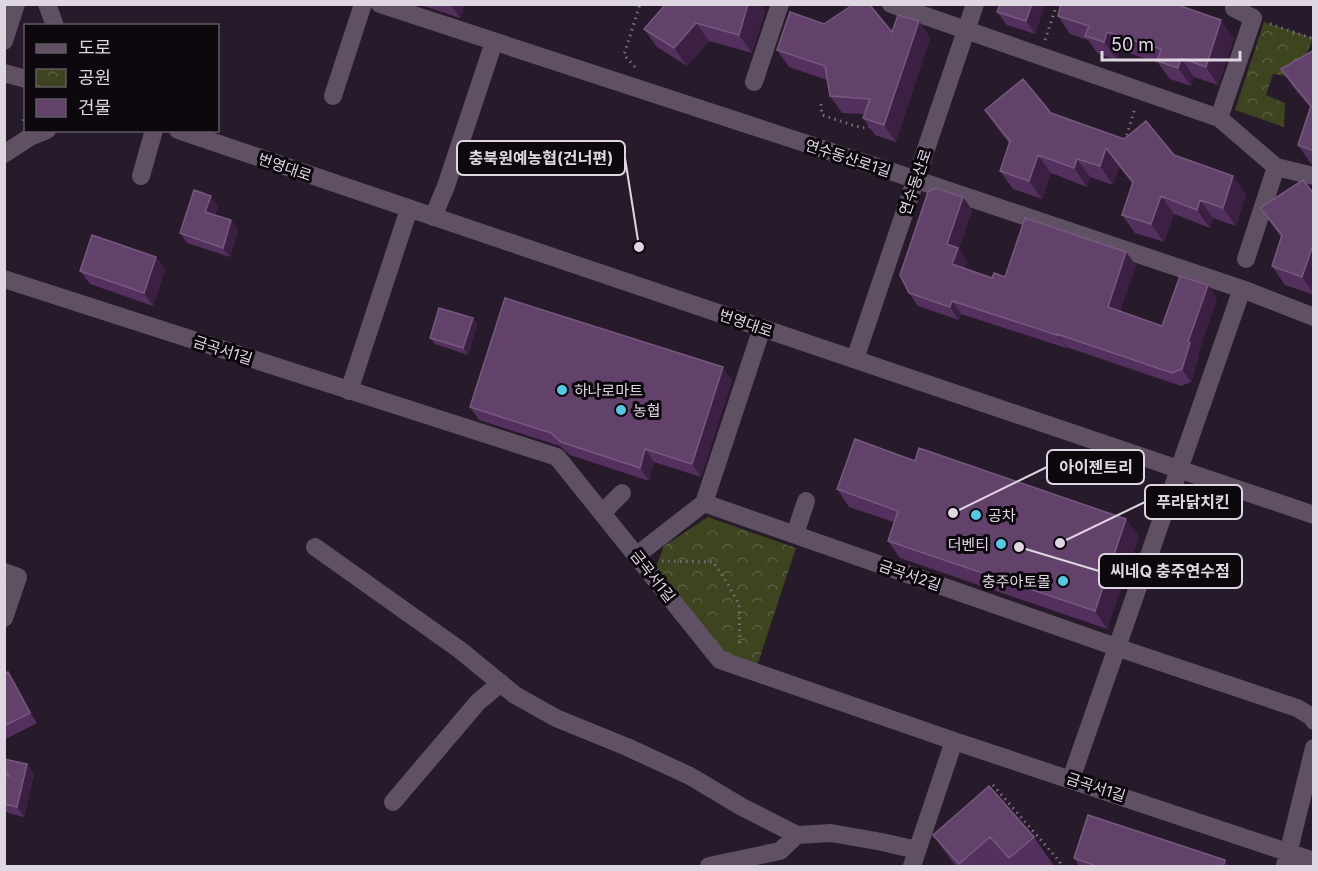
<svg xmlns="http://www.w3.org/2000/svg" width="1318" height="871" viewBox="0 0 1318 871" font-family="Inter,'Noto Sans KR',sans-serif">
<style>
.park{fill:url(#park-crowns)}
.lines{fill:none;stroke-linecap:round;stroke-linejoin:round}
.path{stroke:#7a707d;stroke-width:3;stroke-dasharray:1.5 4.5;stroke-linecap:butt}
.minor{stroke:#5f5063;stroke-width:18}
.wall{fill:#53305d}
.shaded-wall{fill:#3b2043}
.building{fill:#62426b;stroke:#76597e;stroke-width:1.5}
.poi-dot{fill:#56c9e0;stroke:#0d070e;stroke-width:2}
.labels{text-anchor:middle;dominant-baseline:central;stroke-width:6;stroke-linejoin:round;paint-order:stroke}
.street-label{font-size:15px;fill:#ded6e1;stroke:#0d070e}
.poi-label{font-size:15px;fill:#ded6e1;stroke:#0d070e;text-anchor:start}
.leader{fill:none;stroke:#ded6e1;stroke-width:2}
.callout-dot{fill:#ded6e1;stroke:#0d070e;stroke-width:2}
.callout{fill:#0d070e;stroke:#ded6e1;stroke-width:2}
.callout-label{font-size:16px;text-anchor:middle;font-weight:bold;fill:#ded6e1}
</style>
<defs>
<pattern id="park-crowns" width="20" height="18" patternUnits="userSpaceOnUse" patternTransform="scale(1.5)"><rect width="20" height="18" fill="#3d441f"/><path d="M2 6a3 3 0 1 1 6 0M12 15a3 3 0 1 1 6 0" fill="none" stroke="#595e3f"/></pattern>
</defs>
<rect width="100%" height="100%" fill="#271a2a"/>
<path class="park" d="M1264,22L1313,38L1306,55L1286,76L1273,74L1266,95L1285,103L1284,127L1235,110Z
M708,517L796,548L755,672L720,660L653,575L664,546Z"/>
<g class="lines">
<path class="path" d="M1270,24L1314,39
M1045,40L1057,4
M635,67L624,55L640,4
M821,104L822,115L862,128L869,127L872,125
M23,121L26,114
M1125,141L1135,108
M662,561L713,562L726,581L739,604L740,647
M993,785L1060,862L1059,866"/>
<path class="minor" d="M47,4L55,26
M380,4L893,172L1242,289L1314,317
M891,4L1219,118L1253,18L1234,8
M4,41L16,4
M4,73L26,79
M754,82L780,4
M333,96L363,4
M1219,118L1276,167L1314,176
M178,130L1314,515
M4,154L30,137L47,130
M141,176L154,130
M433,217L446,186L494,42
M1246,259L1276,167
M4,279L557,457L720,660L954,741L1314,861
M855,359L975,4
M349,391L409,209
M704,503L1116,647L1297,708L1312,717L1314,721
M602,513L622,493
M795,534L806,501
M315,547L460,650L515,695L556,718L627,747L690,776L742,807L797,835
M637,555L704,503L762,328
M4,572L18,577L4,618
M1071,779L1242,289
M393,802L478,702L501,683
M709,866L780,851L797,835L831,833L882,842L917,850
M912,866L954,741
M1285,866L1314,748"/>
</g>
<path class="wall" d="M418,4H465L460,18Z
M666,4H761L765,11L752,53L709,41L687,66L657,47L644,29Z
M1000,4H1045L1035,34L1007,25L997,12Z
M1058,16L1234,38L1218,85L1194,77L1191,86L1170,79L1158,63L1120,50L1117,60L1098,54L1088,40L1070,34Z
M919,21L930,38L896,142L875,135L863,118L864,114L842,113L830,96L827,80L789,67L777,50L824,24L892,32Z
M1314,50V165L1311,164L1298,145L1310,107L1293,87L1281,69Z
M985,110L1051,113L1124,139L1174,155L1246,194L1236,226L1213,218L1210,228L1174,214L1164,242L1135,233L1122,215L1133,184L1119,167L1113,185L1090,177L1087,187L1051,173L1042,199L1013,189L1000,171L1009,143L998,129Z
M1314,194V295L1285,285L1272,266L1281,237L1260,208Z
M963,197L972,210L959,249L967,261L964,269L992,278L1136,265L1120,311L1162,326L1217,298L1198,354L1199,356L1191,382L1181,386L1066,347V348L961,314L959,320L918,306L909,293Z
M218,206L215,215L231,220L238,230L230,257L187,243L180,233Z
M156,257L165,270L153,306L90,284L80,271Z
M473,318L477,325L468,355L435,344L430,338Z
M732,380L701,477L654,462L649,481L570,455L560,446L479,420L470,407Z
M915,461L1139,536L1107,629L900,558L888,541L894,522L849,507L837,489Z
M8,672L15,682L37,723L4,740V674Z
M27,764L34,774L24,817L8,813L4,809V774L9,776Z
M933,835L1034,837L1054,866L1053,867H1011L1010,866L1009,867H956Z
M1074,858L1230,867H1080Z"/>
<path class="shaded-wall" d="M451,4H465L460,18Z
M748,4H761L765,11L752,53L739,35Z
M1032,4H1045L1035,34L1026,21Z
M1221,20L1234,38L1218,85L1206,67Z
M919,21L930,38L896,142L884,125Z
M696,23L709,41L687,66L674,48Z
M1107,32L1120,50L1117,60L1104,42Z
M1181,58L1194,77L1191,86L1178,68Z
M1106,148L1119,167L1113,185L1100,166Z
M1038,155L1051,173L1042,199L1029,181Z
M1077,159L1090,177L1087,187L1074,168Z
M1233,176L1246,194L1236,226L1223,208Z
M211,196L218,206L212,222L205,212Z
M1161,196L1174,214L1164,242L1151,224Z
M963,197L972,210L959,249L967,261L961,277L952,264L947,244Z
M1200,200L1213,218L1210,228L1197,210Z
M231,220L238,230L230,257L223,248Z
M1314,242V294L1302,277Z
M1126,252L1136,265L1117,320L1108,307Z
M156,257L165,270L153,306L144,293Z
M1208,285L1217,298L1198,354L1199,356L1191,382L1182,369L1188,342Z
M952,301L961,314L959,320L950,307Z
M473,318L477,325L468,355L463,348Z
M1057,334L1066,347V348L1057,335Z
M723,367L732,380L701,477L692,464Z
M645,449L654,462L649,481L640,468Z
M1126,519L1139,536L1107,629L1095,611Z
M8,672L15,682L37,723L30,713Z
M27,764L34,774L24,817L17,807Z
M1225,860L1230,867H1223Z"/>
<path class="building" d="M666,4H748L739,35L696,23L674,48L644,29Z
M854,4H869L892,32L898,15L919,21L884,125L863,118L870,99L830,96L825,66L777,50L790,12L824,24Z
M1000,4H1032L1026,21L997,12Z
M1061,4H1175L1221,20L1206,67L1181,58L1178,68L1157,61L1161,49L1107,32L1104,42L1085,36L1089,26L1058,16Z
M1314,50V151L1298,145L1311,106L1281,69Z
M1023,79L1051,113L1124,139L1146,121L1174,155L1233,176L1223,208L1200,200L1197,210L1161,196L1151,224L1122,215L1133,182L1106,148L1100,166L1077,159L1074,168L1038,155L1029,181L1000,171L1010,141L985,110Z
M1303,180L1314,194V242L1302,277L1272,266L1282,235L1260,208Z
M935,188L963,197L947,244L958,248L952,264L992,278L994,273L1005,277L1025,218L1126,252L1108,307L1162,326L1180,276L1208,285L1188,342L1190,343L1182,369L1172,373L1057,334V335L952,301L950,307L909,293L900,275L928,192Z
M194,190L211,196L205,212L231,220L223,248L180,233Z
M92,235L156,257L144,293L80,271Z
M505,298L723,367L692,464L645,449L640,468L561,442L551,433L470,407Z
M439,308L473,318L463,348L430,338Z
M855,439L915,461L919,448L1126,519L1095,611L888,541L898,511L837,489Z
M8,672L30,713L4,726V674Z
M4,759L27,764L17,807L4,804V774L9,776L4,768Z
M989,786L1034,837L1009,858L990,837L959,864L933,835Z
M1088,815L1225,860L1223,867H1099L1074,858Z"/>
<g class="poi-dot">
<circle cx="562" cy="390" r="6"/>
<circle cx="621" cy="410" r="6"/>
<circle cx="976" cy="515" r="6"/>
<circle cx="1001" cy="544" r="6"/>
<circle cx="1063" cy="581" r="6"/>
</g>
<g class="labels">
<g class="street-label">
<text transform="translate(848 158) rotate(18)">연수동산로1길</text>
<text transform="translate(285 167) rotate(19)">번영대로</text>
<text transform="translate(915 182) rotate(-71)">연수동산로</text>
<text transform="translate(746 323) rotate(19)">번영대로</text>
<text transform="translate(223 350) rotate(18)">금곡서1길</text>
<text transform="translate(910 575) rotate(19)">금곡서2길</text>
<text transform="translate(653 576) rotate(52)">금곡서1길</text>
<text transform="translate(1096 787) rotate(18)">금곡서1길</text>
</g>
<g class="poi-label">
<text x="574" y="390">하나로마트</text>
<text x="633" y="410">농협</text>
<text x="988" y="515">공차</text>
<text x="989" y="544" text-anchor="end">더벤티</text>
<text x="1051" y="581" text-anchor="end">충주아토몰</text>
</g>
</g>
<path class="leader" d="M639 247L625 158M953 513L1047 467M1060 543L1145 502M1019 547L1099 571"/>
<g class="callout-dot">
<circle cx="639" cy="247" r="6"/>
<circle cx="953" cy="513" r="6"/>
<circle cx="1060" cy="543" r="6"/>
<circle cx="1019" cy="547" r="6"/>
</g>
<g class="callout">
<rect x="457" y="141" width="168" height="34" rx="6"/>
<rect x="1047" y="450" width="97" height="34" rx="6"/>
<rect x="1145" y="485" width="97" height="34" rx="6"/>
<rect x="1099" y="554" width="143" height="34" rx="6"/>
</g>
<g class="callout-label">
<text x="541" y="164">충북원예농협(건너편)</text>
<text x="1096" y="473">아이젠트리</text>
<text x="1193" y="508">푸라닭치킨</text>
<text x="1170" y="577">씨네Q 충주연수점</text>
</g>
<rect width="1318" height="871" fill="none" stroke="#ded6e1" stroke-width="12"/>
<rect x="24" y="24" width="195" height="108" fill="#0d070e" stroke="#615a62" stroke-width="1.5"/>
<rect x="36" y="44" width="30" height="9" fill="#5f5063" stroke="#615a62" stroke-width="1.5"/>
<text x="78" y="54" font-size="18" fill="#ded6e1">도로</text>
<rect x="36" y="69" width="30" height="18" fill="url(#park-crowns)" stroke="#615a62" stroke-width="1.5"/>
<text x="78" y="84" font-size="18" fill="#ded6e1">공원</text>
<rect x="36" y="99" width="30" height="18" fill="#62426b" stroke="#615a62" stroke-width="1.5"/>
<text x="78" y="114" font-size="18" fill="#ded6e1">건물</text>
<path d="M1102 51v9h138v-9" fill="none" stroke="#ded6e1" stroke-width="3"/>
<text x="1111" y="51" font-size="18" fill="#ded6e1" stroke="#0d070e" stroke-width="4.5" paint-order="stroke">50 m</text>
</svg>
